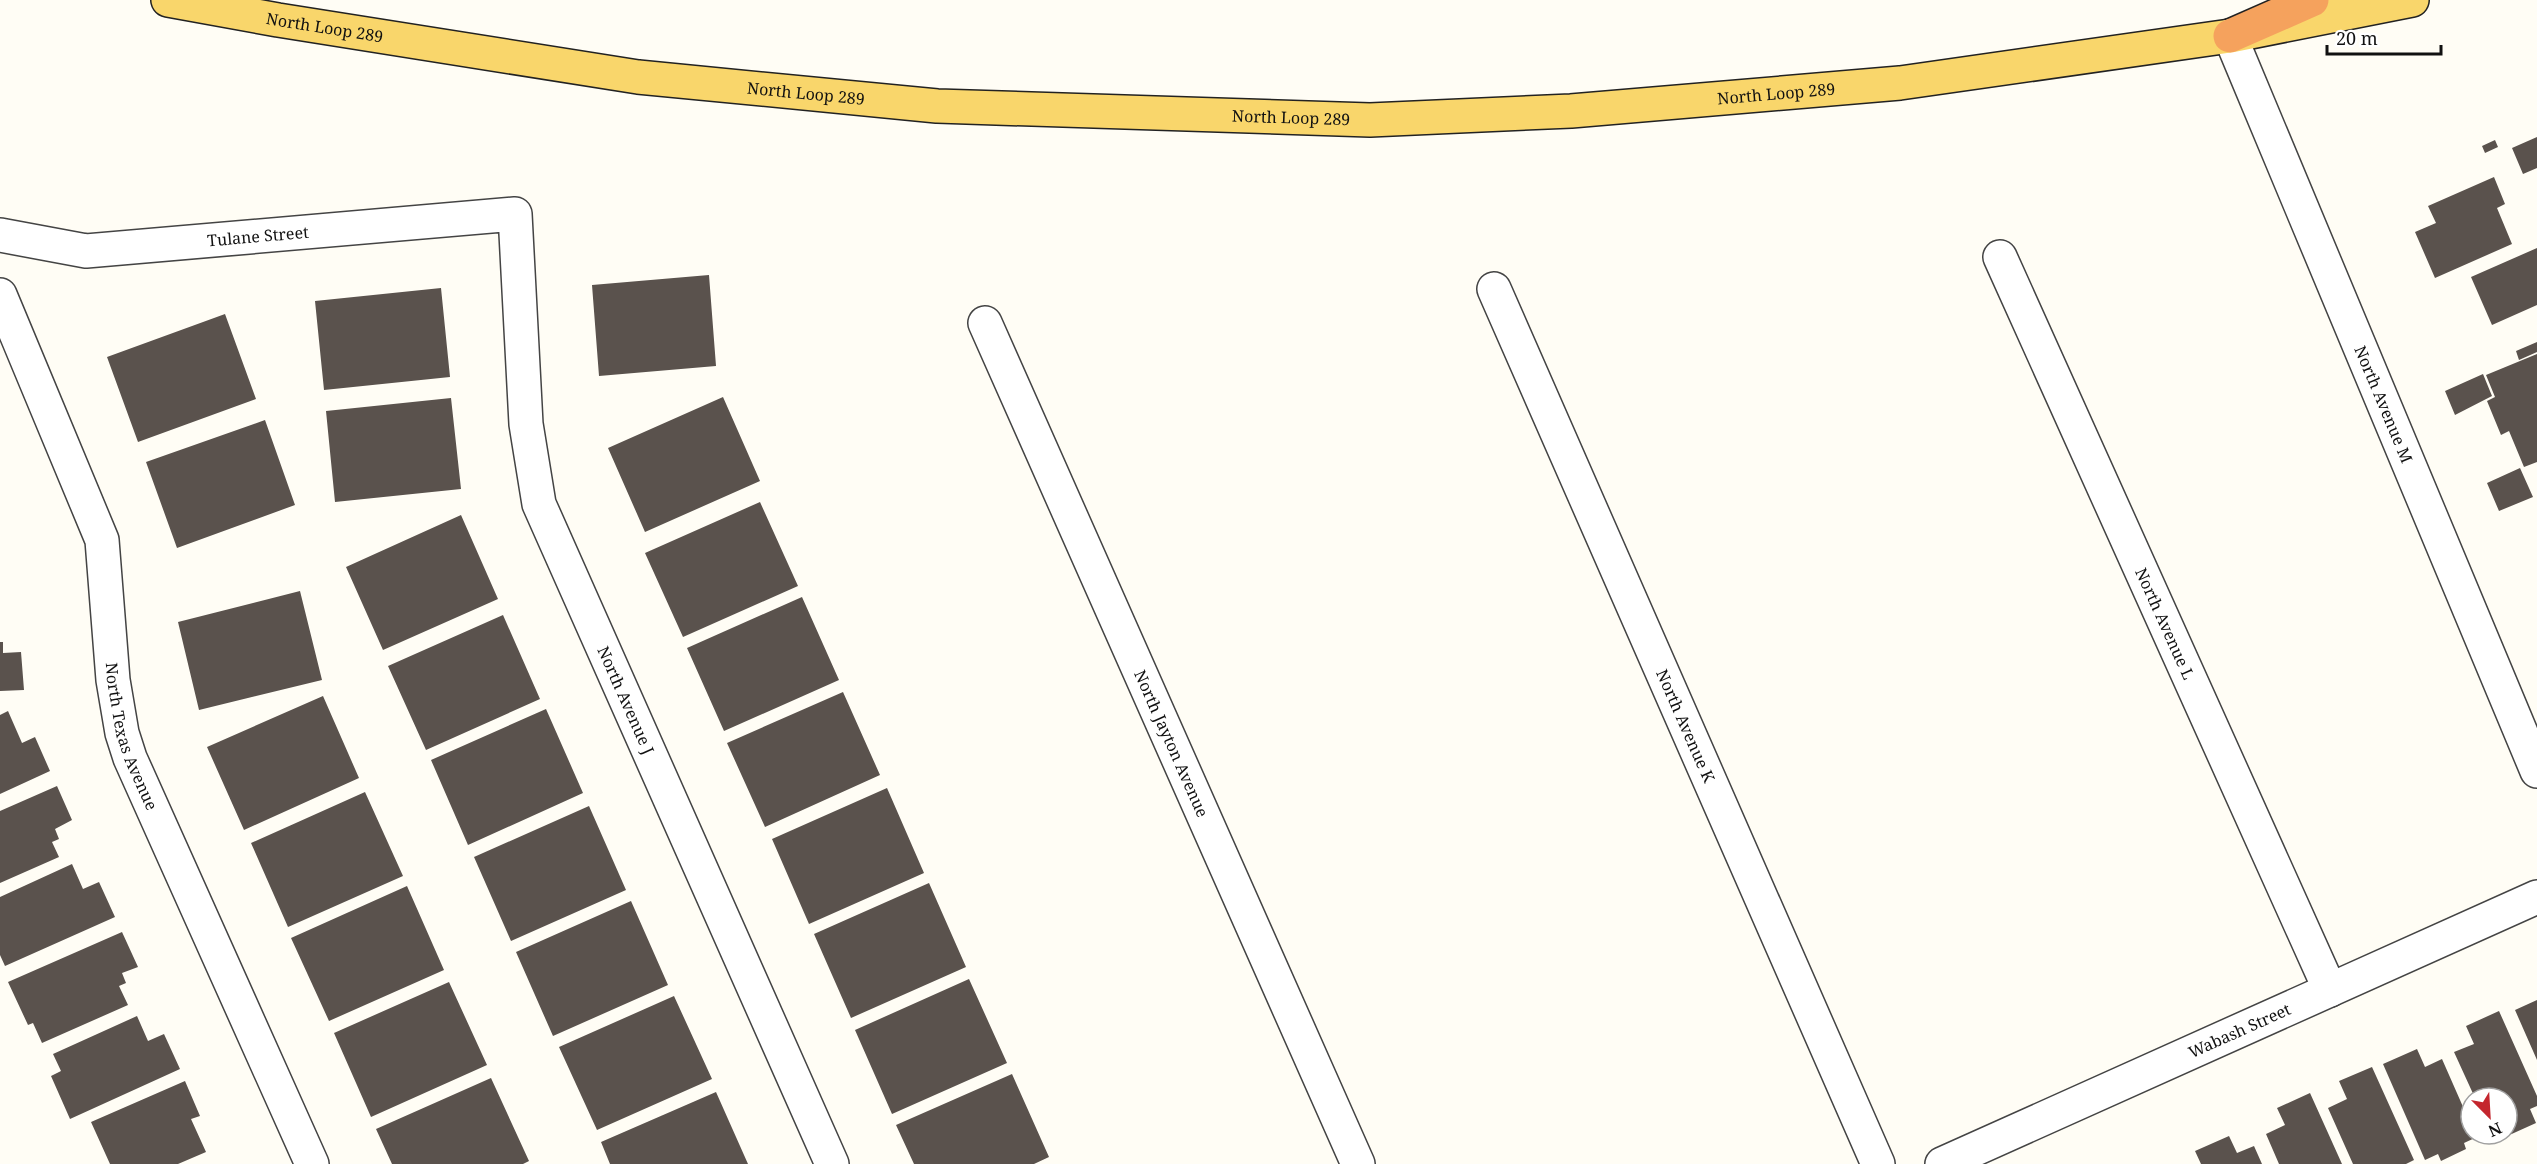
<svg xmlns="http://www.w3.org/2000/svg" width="2537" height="1164" viewBox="0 0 2537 1164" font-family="'Noto Serif',serif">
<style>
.building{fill:#5a524d}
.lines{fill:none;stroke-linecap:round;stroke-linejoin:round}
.minor-casing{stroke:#444;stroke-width:36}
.major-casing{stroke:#222;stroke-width:36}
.highway-casing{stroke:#222;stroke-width:36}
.minor{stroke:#fff;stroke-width:33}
.major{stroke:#f9d66b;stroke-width:33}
.highway{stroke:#f5a25d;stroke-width:33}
.labels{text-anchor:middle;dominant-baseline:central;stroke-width:6;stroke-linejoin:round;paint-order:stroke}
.street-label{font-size:16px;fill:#111;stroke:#fff}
</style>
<rect width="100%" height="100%" fill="#fffdf5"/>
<path class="building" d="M2537,137V168L2523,174L2512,148Z
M2495,140L2498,147L2485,153L2482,146Z
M2494,177L2505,204L2497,208L2512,244L2435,278L2415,232L2436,223L2428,206Z
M2537,248V305L2492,325L2471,277Z
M709,275L716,366L599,376L592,285Z
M441,288L450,377L324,390L315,301Z
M225,314L256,399L138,442L107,357Z
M2537,342V352L2519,360L2516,351Z
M2537,354V462L2524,467L2509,431L2501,435L2487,401L2495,397L2486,375Z
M2483,374L2492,396L2455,415L2445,391Z
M723,397L760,481L645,532L608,448Z
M451,398L461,489L335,502L326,411Z
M265,420L295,505L177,548L146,462Z
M2520,468L2533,497L2499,511L2487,483Z
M760,502L798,586L683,637L645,553Z
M461,515L498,599L383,650L346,567Z
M300,591L322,680L199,710L178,622Z
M802,597L839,680L724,731L687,648Z
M503,615L540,699L426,750L388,666Z
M0,642H3V653L21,652L24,690L0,691Z
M843,692L880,775L765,827L727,743Z
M323,696L359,778L244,830L207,747Z
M546,709L583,793L468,845L431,760Z
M8,711L22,743L35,737L50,771L0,794V715Z
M57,786L72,820L55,829L59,839L52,842L59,857L0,883V811Z
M887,788L924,873L809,924L772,839Z
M365,792L403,876L288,927L251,843Z
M589,806L626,890L511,941L474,857Z
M72,864L83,889L99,882L115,917L5,966L0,955V897Z
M929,883L966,967L851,1018L814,934Z
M407,886L444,970L329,1021L291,938Z
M631,901L668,985L553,1036L516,952Z
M122,932L138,967L122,973L126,983L119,986L128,1005L42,1043L33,1023L28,1025L8,982Z
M969,979L1007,1063L892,1114L855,1030Z
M449,982L487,1065L371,1117L334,1033Z
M674,996L712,1079L597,1130L559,1047Z
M2537,1000V1060L2515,1010Z
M2499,1011L2537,1096V1106L2530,1109L2536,1123L2505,1137L2504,1134H2507V1098H2475L2454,1052L2474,1044L2466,1026Z
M137,1016L148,1041L164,1034L180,1069L70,1119L51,1076L61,1071L53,1054Z
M2417,1049L2425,1067L2442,1059L2471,1125V1134L2477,1137L2464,1143L2466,1149L2441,1161L2438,1154L2425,1160L2383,1064Z
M2372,1067L2414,1160L2406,1164H2353L2328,1108L2347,1099L2339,1081Z
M1012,1074L1049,1157L1034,1164H914L896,1125Z
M491,1078L529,1161L523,1164H392L376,1129Z
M185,1081L200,1116L191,1119L206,1152L178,1164H110L91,1122Z
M716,1092L748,1164H610L601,1142Z
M2310,1093L2342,1164H2279L2266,1134L2285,1125L2277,1108Z
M2229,1136L2237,1153L2254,1146L2262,1164H2201L2195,1151Z"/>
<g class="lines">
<g class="minor-casing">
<g id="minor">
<path id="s1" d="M2230,36L2537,771"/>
<path id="s2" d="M0,235L86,251L515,214L526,424L539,504L832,1164"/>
<path id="s3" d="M2000,257L2330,990"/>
<path id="s4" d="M1494,289L1878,1164"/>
<path id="s5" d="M0,295L102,540L113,680L122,733L130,758L312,1164"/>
<path id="s6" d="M985,323L1358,1164"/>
<path id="s7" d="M1942,1164L2537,897"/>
</g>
</g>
<g class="major-casing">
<g id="major">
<path id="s8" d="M168,0L278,20L638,77L937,106L1370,120L1571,111L1900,83L2230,36L2412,0"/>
</g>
</g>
<g class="highway-casing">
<path id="highway" d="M2230,36L2312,0"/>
</g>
<use href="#minor" class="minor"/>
<use href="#major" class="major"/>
<use href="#highway" class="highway"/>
</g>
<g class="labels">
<g class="street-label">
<text stroke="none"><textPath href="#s8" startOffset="159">North Loop 289</textPath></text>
<text stroke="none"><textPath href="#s8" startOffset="645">North Loop 289</textPath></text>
<text stroke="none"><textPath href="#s8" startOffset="1617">North Loop 289</textPath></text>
<text stroke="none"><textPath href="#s8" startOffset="1131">North Loop 289</textPath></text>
<text stroke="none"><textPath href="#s2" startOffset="260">Tulane Street</textPath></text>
<text stroke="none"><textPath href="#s1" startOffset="399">North Avenue M</textPath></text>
<text stroke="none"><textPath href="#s3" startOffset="402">North Avenue L</textPath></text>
<text stroke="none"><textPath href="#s2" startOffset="1024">North Avenue J</textPath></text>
<text stroke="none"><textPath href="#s4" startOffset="477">North Avenue K</textPath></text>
<text stroke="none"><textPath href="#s5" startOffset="465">North Texas Avenue</textPath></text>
<text stroke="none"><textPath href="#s6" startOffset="460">North Jayton Avenue</textPath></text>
<text stroke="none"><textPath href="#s7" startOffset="326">Wabash Street</textPath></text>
</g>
</g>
<g transform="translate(2489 1116) rotate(156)"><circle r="28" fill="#ffffff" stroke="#a0a0a0" stroke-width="1.5"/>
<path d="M0-4.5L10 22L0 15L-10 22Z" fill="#c4262e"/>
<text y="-9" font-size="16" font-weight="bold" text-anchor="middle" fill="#111111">N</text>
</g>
<path d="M2327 45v9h114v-9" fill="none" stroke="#111111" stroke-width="3"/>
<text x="2336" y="45" font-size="18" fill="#111111" stroke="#ffffff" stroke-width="4.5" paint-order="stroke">20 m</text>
</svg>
